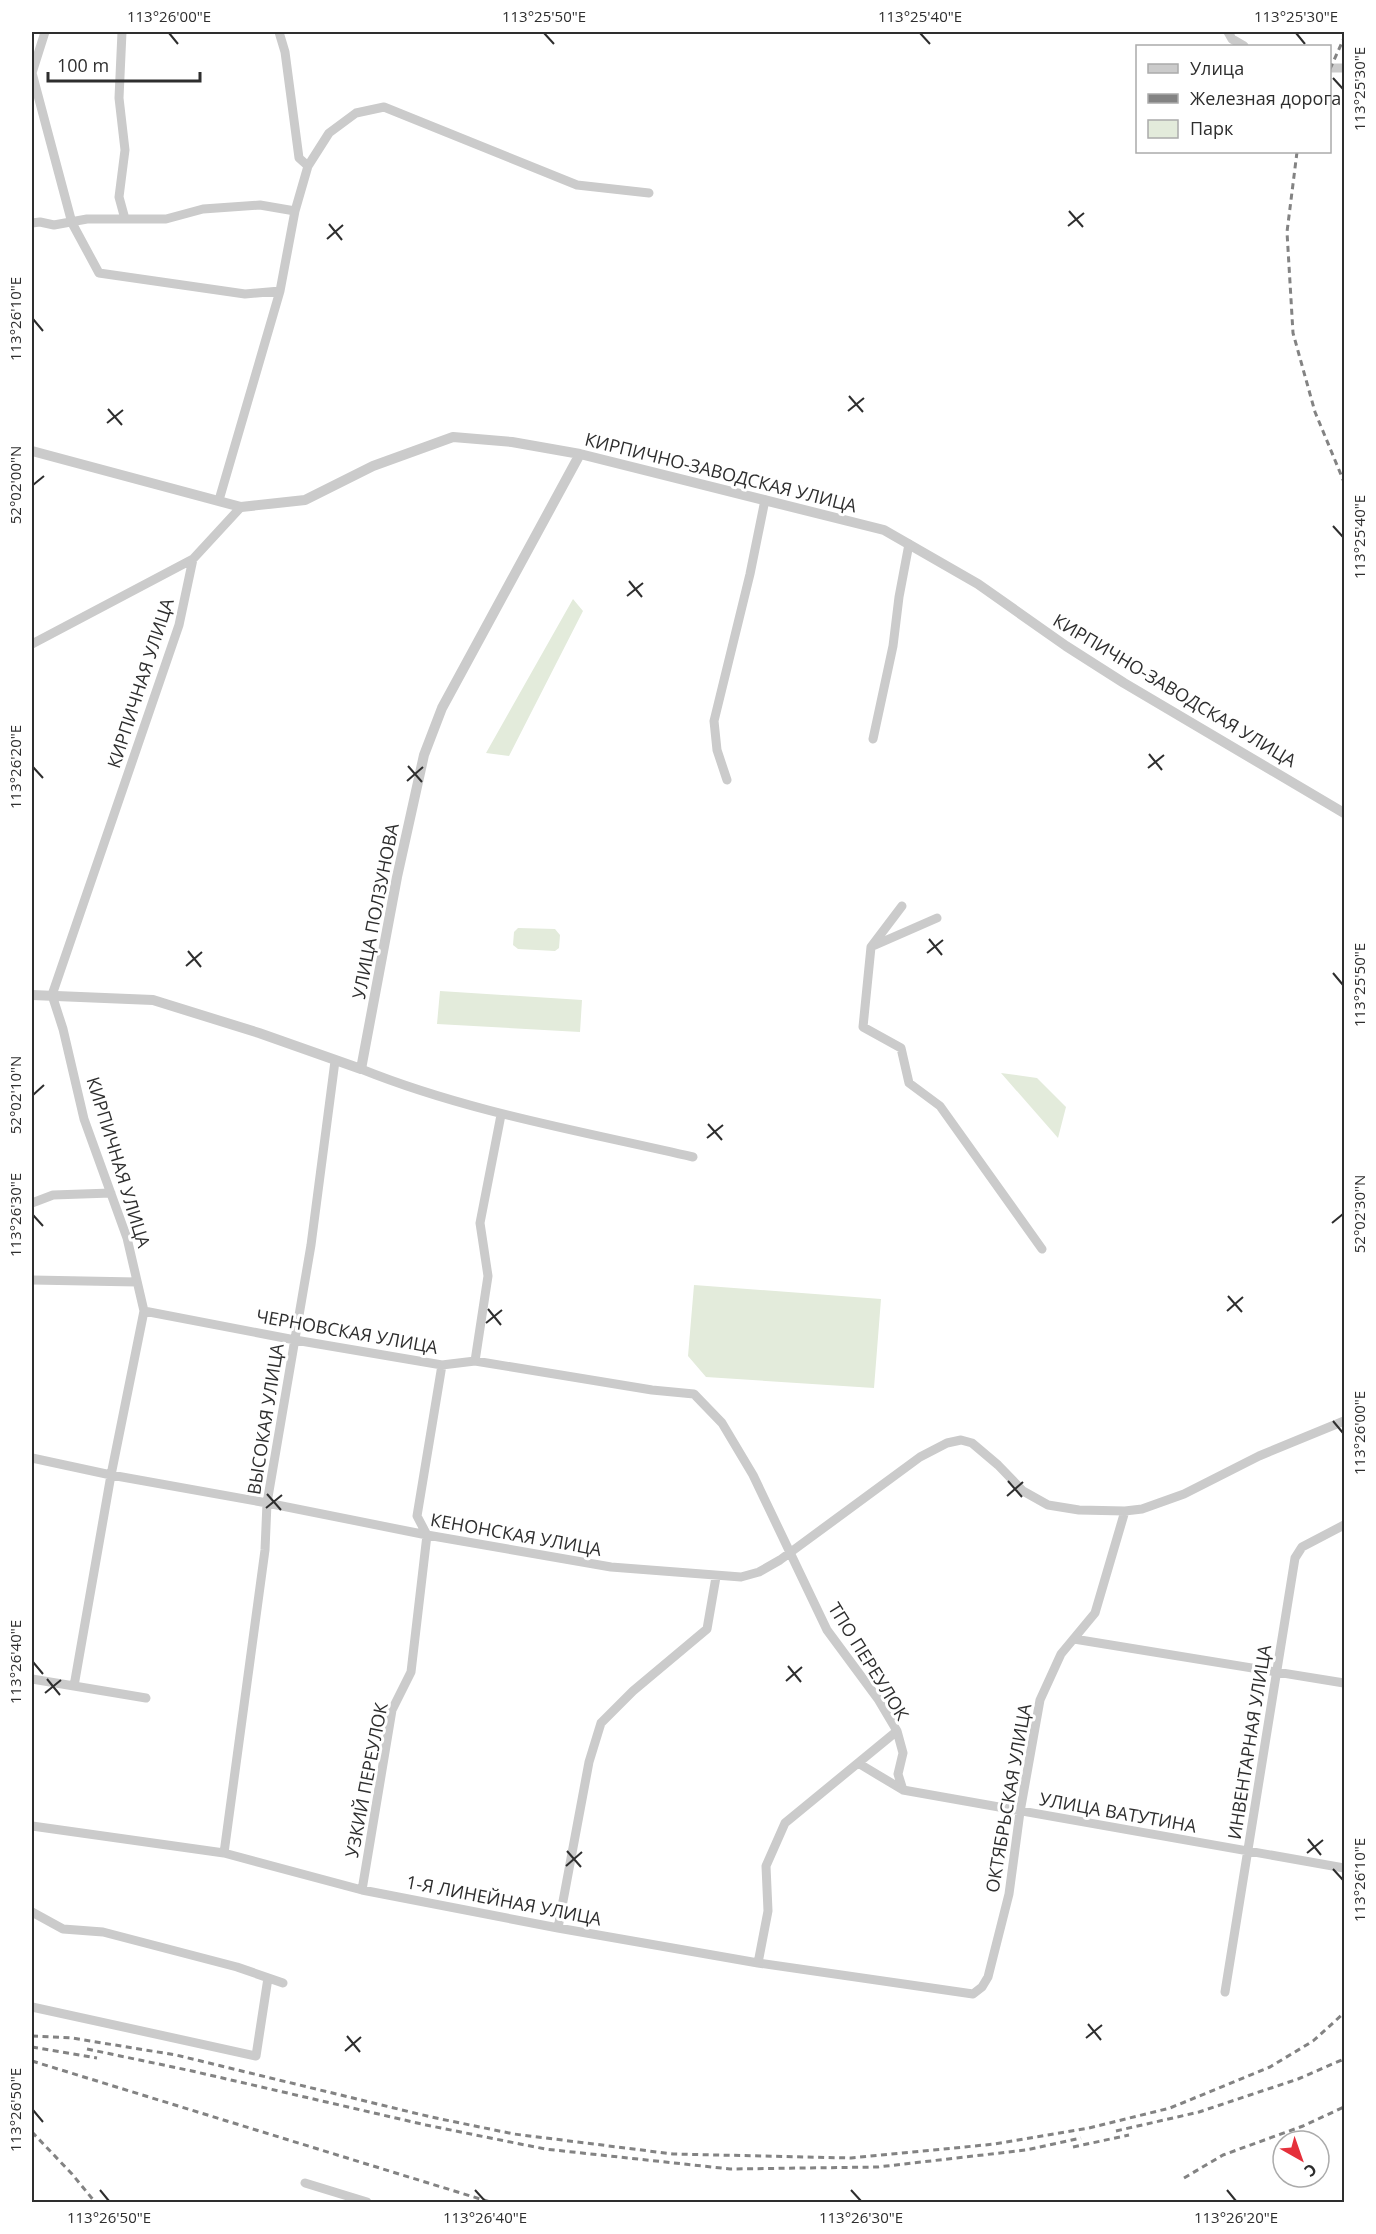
<svg xmlns="http://www.w3.org/2000/svg" width="1376" height="2234" viewBox="0 0 1376 2234" font-family="'Open Sans',sans-serif">
<style>
.green{fill:#e3ebdb}
.lines{fill:none;stroke-linecap:round;stroke-linejoin:round}
.minor{stroke:#cbcbcb;stroke-width:9}
.tertiary{stroke:#cbcbcb;stroke-width:10}
.rail{stroke:#838383;stroke-width:3;stroke-dasharray:6 4.5;stroke-linecap:butt}
.ticks{fill:none;stroke:#2e2e2e;stroke-width:2}
.labels{text-anchor:middle;dominant-baseline:central;stroke-width:6;stroke-linejoin:round;paint-order:stroke}
.street-label{font-size:18px;fill:#2e2e2e;stroke:#fff}
.neatline{fill:none;stroke:#2e2e2e;stroke-width:2}
.ticks-label{font-size:15px;text-anchor:middle;fill:#2e2e2e}
</style>
<rect width="100%" height="100%" fill="#fff"/>
<path class="green" d="M573,599L583,611L509,756L486,753Z
M518,928L555,929L560,935L559,948L555,951L518,949L513,945L514,932Z
M440,991L582,1000L580,1032L437,1024Z
M1001,1073L1037,1078L1066,1107L1058,1138Z
M694,1285L881,1299L874,1388L706,1377L688,1356Z"/>
<g class="lines">
<path class="minor" d="M122,32L119,98L125,150L119,197L125,219
M279,32L285,52L299,158L308,166
M1228,32L1232,39L1244,46
M1330,68H1344
M32,73L72,223L99,273L245,294L280,291
M32,73L45,32
M32,223L40,222L54,225L87,219H166L203,209L260,205L295,211
M219,500L280,291L295,211L308,166L329,133L356,113L384,107L577,185L649,193
M32,644L193,559L241,507
M873,739L893,646L899,597L909,544
M727,780L717,750L714,721L750,574L765,500
M902,906L871,947L863,1027L901,1048L909,1083L940,1106L1042,1249
M873,946L937,918
M361,1069C468,1112 581,1131 693,1157
M32,1203L53,1195L111,1193
M32,1280L137,1282
M144,1311L295,1340L442,1365L475,1361L652,1390L694,1394L722,1423L753,1475L827,1630L878,1699L897,1731L785,1823L766,1866L768,1911L758,1963
M475,1361L488,1276L480,1223L501,1115
M32,1458L111,1475L267,1503L427,1535L611,1567L741,1577L759,1572L780,1560L920,1457L947,1443L961,1440L972,1443L998,1465L1023,1491L1048,1505L1079,1510L1125,1511L1142,1509L1184,1494L1259,1456L1344,1421
M1074,1639L1344,1683
M32,1679L146,1698
M74,1686L111,1475L144,1311L127,1238L84,1119L63,1029L52,995L179,625L193,559
M897,1731L903,1753L898,1774L903,1790
M858,1763L903,1790L1344,1868
M32,1826L224,1853L362,1890L558,1928L758,1963L973,1994L982,1987L988,1977L1009,1894L1020,1812L1040,1700L1061,1654L1095,1613L1125,1511
M224,1853L265,1550L267,1503L311,1245L335,1061
M362,1890L392,1710L411,1672L427,1535L417,1516L442,1365
M32,1912L63,1929L103,1932L237,1967L283,1983
M558,1928L589,1762L601,1723L633,1691L707,1629L716,1577
M1225,1992L1295,1558L1302,1547L1344,1525
M32,2007L256,2056L268,1978
M305,2183L367,2202"/>
<path class="tertiary" d="M32,451L241,507L305,500L373,466L453,437L512,442L580,454L884,530L978,584L1066,646L1124,683L1344,813
M32,995L153,1000L259,1033L361,1069L397,877L424,755L442,708L580,454"/>
<path class="rail" d="M1330,69L1344,38
M1297,152L1287,232L1293,333L1315,412L1344,482
M32,2036L72,2038L176,2055L431,2117L514,2134L673,2154L851,2158L995,2144L1089,2128L1170,2108L1270,2067L1313,2041L1344,2013
M32,2047L97,2058
M87,2049L192,2071L426,2125L545,2149L730,2169L878,2167L1026,2150L1081,2138
M32,2061L490,2202
M1116,2131L1199,2112L1298,2079L1344,2059
M32,2132L72,2174L95,2202
M1073,2147L1129,2135
M1184,2178L1223,2155L1303,2126L1344,2107"/>
</g>
<path class="ticks" d="M169,33L178,44M544,33L554,44M920,33L930,44M1296,33L1305,44M1333,78L1343,89M1069,211L1083,227M329,224L342,240M1068,226L1084,213M327,239L343,225M33,319L43,331M849,396L863,412M108,409L122,425M848,411L864,398M107,423L123,410M33,485L44,476M1333,526L1343,537M629,581L642,597M627,596L643,583M1149,754L1162,770M408,766L422,782M33,767L43,778M1148,768L1164,755M407,781L423,767M929,939L942,955M188,951L201,967M927,953L943,940M186,966L202,952M1333,973L1343,985M33,1095L44,1085M708,1124L722,1140M707,1138L723,1125M33,1215L43,1226M1332,1223L1343,1214M1228,1296L1242,1312M488,1309L501,1325M1227,1311L1243,1297M486,1323L502,1310M1333,1421L1343,1433M1008,1481L1022,1497M267,1494L281,1510M1007,1496L1023,1482M266,1508L282,1495M33,1662L43,1674M788,1666L801,1682M47,1679L60,1695M786,1681L802,1667M45,1693L61,1680M1308,1839L1321,1855M567,1851L581,1867M1307,1853L1323,1840M566,1866L582,1852M1333,1869L1343,1880M1088,2024L1101,2040M347,2036L360,2052M1086,2038L1102,2025M345,2051L361,2037M33,2110L43,2122M100,2190L109,2201M475,2190L485,2201M851,2190L861,2201M1227,2190L1236,2201"/>
<g class="labels">
<g class="street-label">
<text transform="translate(721 472) rotate(14)">КИРПИЧНО-ЗАВОДСКАЯ УЛИЦА</text>
<text transform="translate(140 683) rotate(-72)">КИРПИЧНАЯ УЛИЦА</text>
<text transform="translate(1175 690) rotate(31)">КИРПИЧНО-ЗАВОДСКАЯ УЛИЦА</text>
<text transform="translate(375 911) rotate(-79)">УЛИЦА ПОЛЗУНОВА</text>
<text transform="translate(119 1162) rotate(73)">КИРПИЧНАЯ УЛИЦА</text>
<text transform="translate(347 1331) rotate(10)">ЧЕРНОВСКАЯ УЛИЦА</text>
<text transform="translate(265 1419) rotate(-81)">ВЫСОКАЯ УЛИЦА</text>
<text transform="translate(516 1534) rotate(10)">КЕНОНСКАЯ УЛИЦА</text>
<text transform="translate(869 1661) rotate(58)">ТПО ПЕРЕУЛОК</text>
<text transform="translate(1249 1742) rotate(-81)">ИНВЕНТАРНАЯ УЛИЦА</text>
<text transform="translate(366 1780) rotate(-79)">УЗКИЙ ПЕРЕУЛОК</text>
<text transform="translate(1008 1798) rotate(-80)">ОКТЯБРЬСКАЯ УЛИЦА</text>
<text transform="translate(1118 1812) rotate(10)">УЛИЦА ВАТУТИНА</text>
<text transform="translate(504 1900) rotate(11)">1-Я ЛИНЕЙНАЯ УЛИЦА</text>
</g>
</g>
<rect width="1376" height="2234" fill="none" stroke="#ffffff" stroke-width="66"/>
<rect x="1136" y="45" width="195" height="108" fill="#ffffff" stroke="#ababab" stroke-width="1.5"/>
<rect x="1148" y="64" width="30" height="9" fill="#cbcbcb" stroke="#ababab" stroke-width="1.5"/>
<text x="1190" y="75" font-size="18" fill="#2e2e2e">Улица</text>
<rect x="1148" y="94" width="30" height="9" fill="#838383" stroke="#ababab" stroke-width="1.5"/>
<text x="1190" y="105" font-size="18" fill="#2e2e2e">Железная дорога</text>
<rect x="1148" y="120" width="30" height="18" fill="#e3ebdb" stroke="#ababab" stroke-width="1.5"/>
<text x="1190" y="135" font-size="18" fill="#2e2e2e">Парк</text>
<g transform="translate(1301 2159) rotate(140)"><circle r="28" fill="#ffffff" stroke="#ababab" stroke-width="1.5"/>
<path d="M0-4.5L10 22L0 15L-10 22Z" fill="#e5303b"/>
<text y="-9" font-size="16" font-weight="bold" text-anchor="middle" fill="#2e2e2e">С</text>
</g>
<path d="M48 72v9h152v-9" fill="none" stroke="#2e2e2e" stroke-width="3"/>
<text x="57" y="72" font-size="18" fill="#2e2e2e" stroke="#ffffff" stroke-width="4.5" paint-order="stroke">100 m</text>
<rect x="33" y="33" width="1310" height="2168" class="neatline"/>
<g class="ticks-label">
<text x="169" y="22">113°26'00"E</text>
<text x="544" y="22">113°25'50"E</text>
<text x="920" y="22">113°25'40"E</text>
<text x="1296" y="22">113°25'30"E</text>
<text transform="translate(1360 89) rotate(-90)" y="5">113°25'30"E</text>
<text transform="translate(16 319) rotate(-90)" y="5">113°26'10"E</text>
<text transform="translate(16 485) rotate(-90)" y="5">52°02'00"N</text>
<text transform="translate(1360 537) rotate(-90)" y="5">113°25'40"E</text>
<text transform="translate(16 767) rotate(-90)" y="5">113°26'20"E</text>
<text transform="translate(1360 985) rotate(-90)" y="5">113°25'50"E</text>
<text transform="translate(16 1095) rotate(-90)" y="5">52°02'10"N</text>
<text transform="translate(1360 1214) rotate(-90)" y="5">52°02'30"N</text>
<text transform="translate(16 1215) rotate(-90)" y="5">113°26'30"E</text>
<text transform="translate(1360 1433) rotate(-90)" y="5">113°26'00"E</text>
<text transform="translate(16 1662) rotate(-90)" y="5">113°26'40"E</text>
<text transform="translate(1360 1880) rotate(-90)" y="5">113°26'10"E</text>
<text transform="translate(16 2110) rotate(-90)" y="5">113°26'50"E</text>
<text x="109" y="2223">113°26'50"E</text>
<text x="485" y="2223">113°26'40"E</text>
<text x="861" y="2223">113°26'30"E</text>
<text x="1236" y="2223">113°26'20"E</text>
</g>
</svg>
